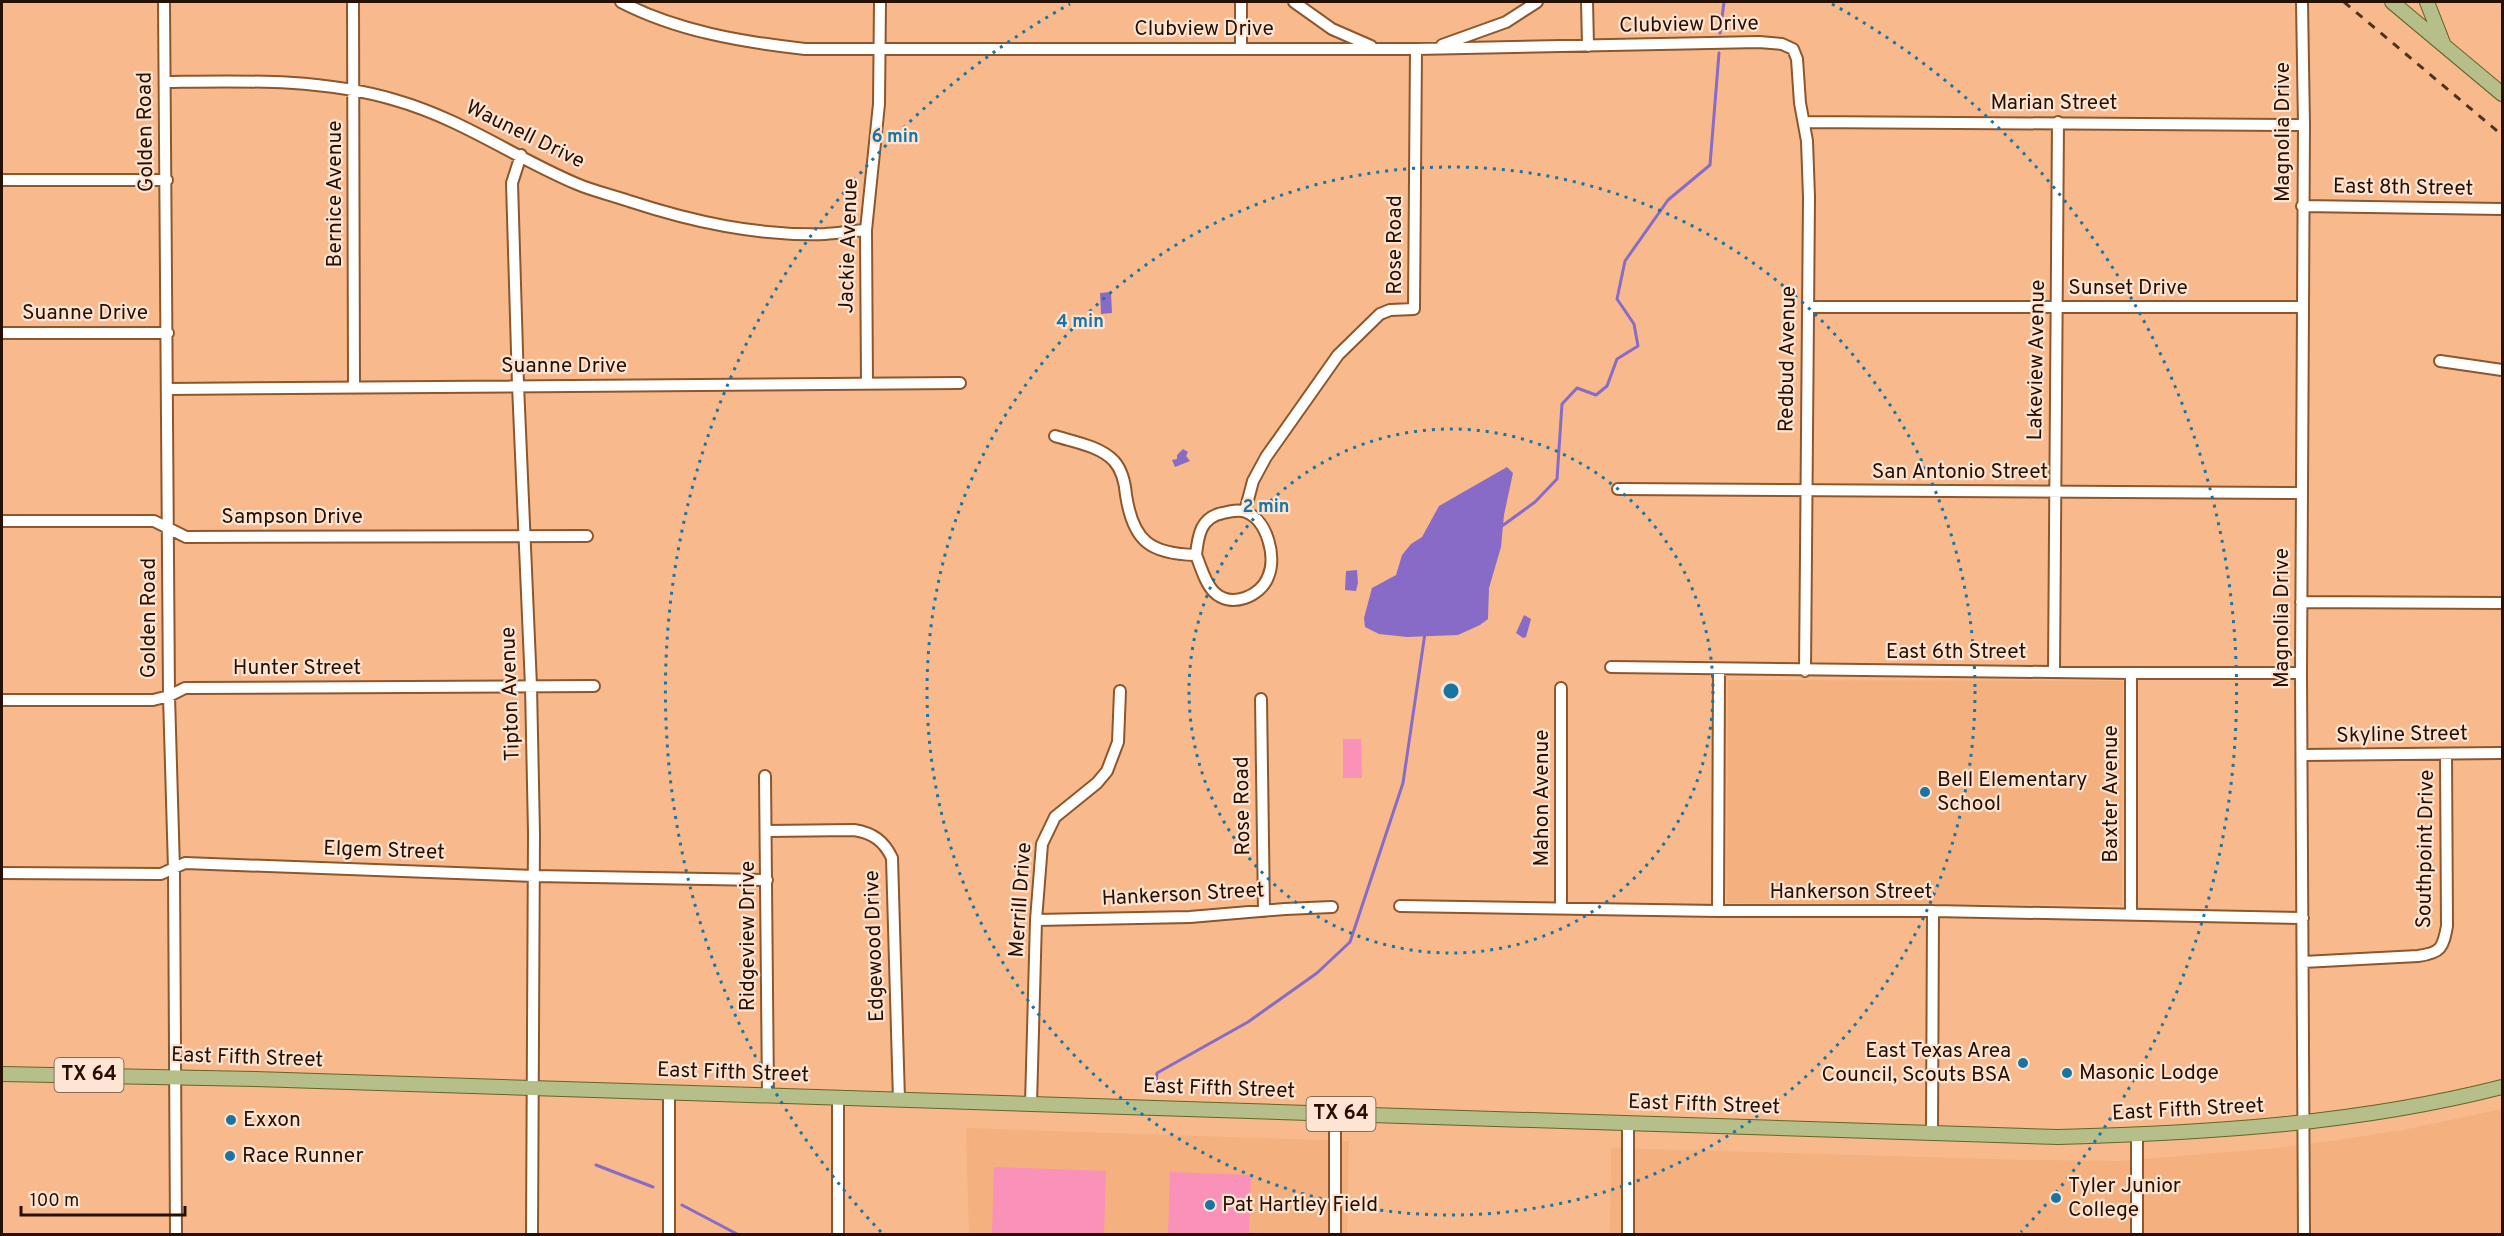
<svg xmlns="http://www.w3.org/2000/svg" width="2504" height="1236" viewBox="0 0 2504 1236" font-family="Overpass,sans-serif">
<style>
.built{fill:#f4b07e}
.green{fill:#fa91b9}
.water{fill:#886bc7}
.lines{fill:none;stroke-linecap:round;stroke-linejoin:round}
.stream{stroke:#886bc7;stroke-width:3}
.minor-casing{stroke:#8d562b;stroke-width:14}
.major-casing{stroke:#646527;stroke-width:16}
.minor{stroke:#fff;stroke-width:10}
.major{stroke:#b6be89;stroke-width:14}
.rail{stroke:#4f321d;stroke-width:3;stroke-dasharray:8 8;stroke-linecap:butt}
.ring{fill:none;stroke:#1875a3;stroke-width:3;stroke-dasharray:3 6}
.poi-dot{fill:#1875a3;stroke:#fee4d2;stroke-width:2}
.labels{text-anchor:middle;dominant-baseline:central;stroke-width:4.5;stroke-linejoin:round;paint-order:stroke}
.shield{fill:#fee4d2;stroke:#665040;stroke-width:1.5}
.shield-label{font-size:20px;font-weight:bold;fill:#251001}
.street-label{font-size:21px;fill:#251001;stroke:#fee4d2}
.poi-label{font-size:21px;fill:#251001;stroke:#fee4d2;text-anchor:start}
.centre{fill:#1875a3;stroke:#fee4d2;stroke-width:3}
.ring-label{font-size:18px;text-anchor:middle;font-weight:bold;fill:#1875a3;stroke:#fee4d2;stroke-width:4.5;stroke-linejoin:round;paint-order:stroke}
</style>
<rect width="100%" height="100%" fill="#f8ba8d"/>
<path class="built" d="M1728,680L2123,681L2122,905L1727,903Z
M2502,1109V1234H1610L1611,1148L2028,1160L2119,1161L2276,1148L2338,1140L2408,1129Z
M966,1128L1349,1141L1347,1234H969Z"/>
<path class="green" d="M1343,739H1361L1362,778H1343Z
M994,1167L1106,1171L1104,1234H992Z
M1170,1172L1251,1175L1249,1234H1168Z"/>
<path class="water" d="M1111,292L1112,313L1101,314L1100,293Z
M1183,449L1188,452L1186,456L1190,461L1175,467L1172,460L1177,459V455Z
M1507,467L1513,473L1504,515L1501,547L1489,588L1488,619L1480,625L1458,635L1407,637L1379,634L1365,627L1364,618L1372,588L1396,575L1402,555L1411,544L1422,537L1439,506Z
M1357,570L1358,583L1356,591L1345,590L1346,571Z
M1524,615L1531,619L1526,637L1523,638L1516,633Z"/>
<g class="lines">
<path class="stream" d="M1720,33L1724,2
M1502,526L1535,502L1557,479L1562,404L1577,388L1596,395L1607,386L1617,359L1638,346L1634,324L1617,299L1625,261L1668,200L1710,165L1719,53
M1156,1084L1157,1073L1248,1022L1317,973L1350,942L1403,783L1425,633
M596,1165L653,1187
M682,1205L737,1234"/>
<g class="minor-casing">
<path id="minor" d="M164,2L169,696L174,869L176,1234
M353,2L354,387
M621,2C677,31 742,42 805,49H1416L1759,42L1782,44L1793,49L1797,59L1800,103L1807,141L1809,197L1805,671
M1241,2V48
M1294,2L1332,29L1371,46
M1587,2L1588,46
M2302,2L2304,125L2301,673L2304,1234
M1442,45L1506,22L1537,2
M165,82C243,81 320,78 395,100C462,119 515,158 577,184C593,191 612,195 629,201C693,222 757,236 825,234C838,233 852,231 866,230
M1805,122L2304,125
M521,155L512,183L518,385L531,686L534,833L532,1234
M2,180H167
M2302,206L2502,209
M1808,307H2303
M2,333H168
M2440,361L2502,370
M867,384L866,230L879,104L880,2
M168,389L960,383
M1055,436C1074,442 1100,446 1114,461C1122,470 1125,483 1126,495C1133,541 1150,554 1196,555C1201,567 1205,583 1214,592C1231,609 1261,596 1268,577C1277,557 1267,520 1246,512C1239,509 1231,511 1223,513C1201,517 1198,535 1196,555
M1618,489L2302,493
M1245,511L1253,481L1266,457L1338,355L1380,314L1390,310L1414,309L1416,49
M2,521H154L186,537L587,536
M2301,602L2502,603
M1611,667L2131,673H2301
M2054,671L2058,122
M1561,688V908
M1261,699L1264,911
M2,700H153L169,696L185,688L594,686
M2302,755L2502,753
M765,776L768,1095
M766,831L854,830C873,833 884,841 892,858L899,1100
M2,873L161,874L185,863L534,876L767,880
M1400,906L1718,911H1933L2303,918
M1718,911L1719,669
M2131,914V673
M1036,920L1190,917L1285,909L1332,907
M2303,962L2418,956C2441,953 2443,948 2447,926L2446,754
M669,1093V1234
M1031,1104L1036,920L1042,844L1055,817L1097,783L1107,771L1118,742L1120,691
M1335,1114V1234
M1932,1133L1933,911
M2137,1136V1234
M838,1234V1098
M1628,1234V1124"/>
</g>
<g class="major-casing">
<path id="major" d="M2392,2L2502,94
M2427,2L2443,43
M2,1074L255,1079L2058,1137C2207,1133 2357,1124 2502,1087"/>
</g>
<use href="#minor" class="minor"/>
<use href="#major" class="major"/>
<path class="rail" d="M2344,2L2502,135"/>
</g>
<g class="ring">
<circle cx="1451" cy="691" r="262"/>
<circle cx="1451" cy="691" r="524"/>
<path d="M881 1232A786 786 0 0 1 1070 4M1832 4A786 786 0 0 1 2021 1232"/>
</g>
<g class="poi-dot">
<circle cx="1925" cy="792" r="6"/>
<circle cx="2023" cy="1063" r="6"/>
<circle cx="2067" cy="1073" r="6"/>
<circle cx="231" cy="1120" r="6"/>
<circle cx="230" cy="1156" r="6"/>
<circle cx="2056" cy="1198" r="6"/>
<circle cx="1210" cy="1205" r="6"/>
</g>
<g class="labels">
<g class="shield">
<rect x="54.5" y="1058" width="69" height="34" rx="4.5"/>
<rect x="1306.5" y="1097" width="69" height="34" rx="4.5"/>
</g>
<g class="shield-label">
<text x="89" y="1075">TX 64</text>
<text x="1341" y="1114">TX 64</text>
</g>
<g class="street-label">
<text transform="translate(1689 25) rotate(-1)">Clubview Drive</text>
<text x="1204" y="29">Clubview Drive</text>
<text x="2054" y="103">Marian Street</text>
<text transform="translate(146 132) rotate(-91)">Golden Road</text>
<text transform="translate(2283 132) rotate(-90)">Magnolia Drive</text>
<text transform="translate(525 135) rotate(26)">Waunell Drive</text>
<text transform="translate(2403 188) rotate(1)">East 8th Street</text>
<text transform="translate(335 194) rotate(-90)">Bernice Avenue</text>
<text transform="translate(1395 245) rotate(-90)">Rose Road</text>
<text transform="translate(849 246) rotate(-88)">Jackie Avenue</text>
<text x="2128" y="288">Sunset Drive</text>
<text x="85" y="313">Suanne Drive</text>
<text transform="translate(1788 359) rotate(-89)">Redbud Avenue</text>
<text transform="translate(2037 360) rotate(-89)">Lakeview Avenue</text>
<text x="564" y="366">Suanne Drive</text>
<text x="1960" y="472">San Antonio Street</text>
<text x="292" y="517">Sampson Drive</text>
<text transform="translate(149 618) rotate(-90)">Golden Road</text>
<text transform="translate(2282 618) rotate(-90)">Magnolia Drive</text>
<text x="1956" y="652">East 6th Street</text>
<text x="297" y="668">Hunter Street</text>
<text transform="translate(511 694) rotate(-92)">Tipton Avenue</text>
<text transform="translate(2402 735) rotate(-1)">Skyline Street</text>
<text transform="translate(2111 794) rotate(-90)">Baxter Avenue</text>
<text transform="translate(1542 798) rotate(-90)">Mahon Avenue</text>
<text transform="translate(1243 806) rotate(-91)">Rose Road</text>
<text transform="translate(2426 849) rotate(-89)">Southpoint Drive</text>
<text transform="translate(384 851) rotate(2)">Elgem Street</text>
<text x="1851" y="892">Hankerson Street</text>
<text transform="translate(1183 895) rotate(-3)">Hankerson Street</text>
<text transform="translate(1021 900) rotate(-86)">Merrill Drive</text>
<text transform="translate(748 936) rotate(-90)">Ridgeview Drive</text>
<text transform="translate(875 946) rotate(-92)">Edgewood Drive</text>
<text transform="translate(247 1058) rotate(2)">East Fifth Street</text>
<text transform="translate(733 1073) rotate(2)">East Fifth Street</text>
<text transform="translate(1219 1089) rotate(2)">East Fifth Street</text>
<text transform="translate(1704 1105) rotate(2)">East Fifth Street</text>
<text transform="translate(2188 1110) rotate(-3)">East Fifth Street</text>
</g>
<g class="poi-label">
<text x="1937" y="780">Bell Elementary<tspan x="1937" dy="24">School</tspan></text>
<text x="2011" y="1051" text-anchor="end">East Texas Area<tspan x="2011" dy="24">Council, Scouts BSA</tspan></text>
<text x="2079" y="1073">Masonic Lodge</text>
<text x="243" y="1120">Exxon</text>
<text x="242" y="1156">Race Runner</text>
<text x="2068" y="1186">Tyler Junior<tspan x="2068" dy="24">College</tspan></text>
<text x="1222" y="1205">Pat Hartley Field</text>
</g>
</g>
<circle cx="1451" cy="691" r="9" class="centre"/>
<g class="ring-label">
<text x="895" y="142">6 min</text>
<text x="1080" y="327">4 min</text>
<text x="1266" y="512">2 min</text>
</g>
<rect width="2504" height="1236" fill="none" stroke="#251001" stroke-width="6"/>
<path d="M21 1206v9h164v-9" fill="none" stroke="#251001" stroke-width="3"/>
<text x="30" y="1206" font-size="18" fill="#251001" stroke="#fee4d2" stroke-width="4.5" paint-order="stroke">100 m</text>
</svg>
